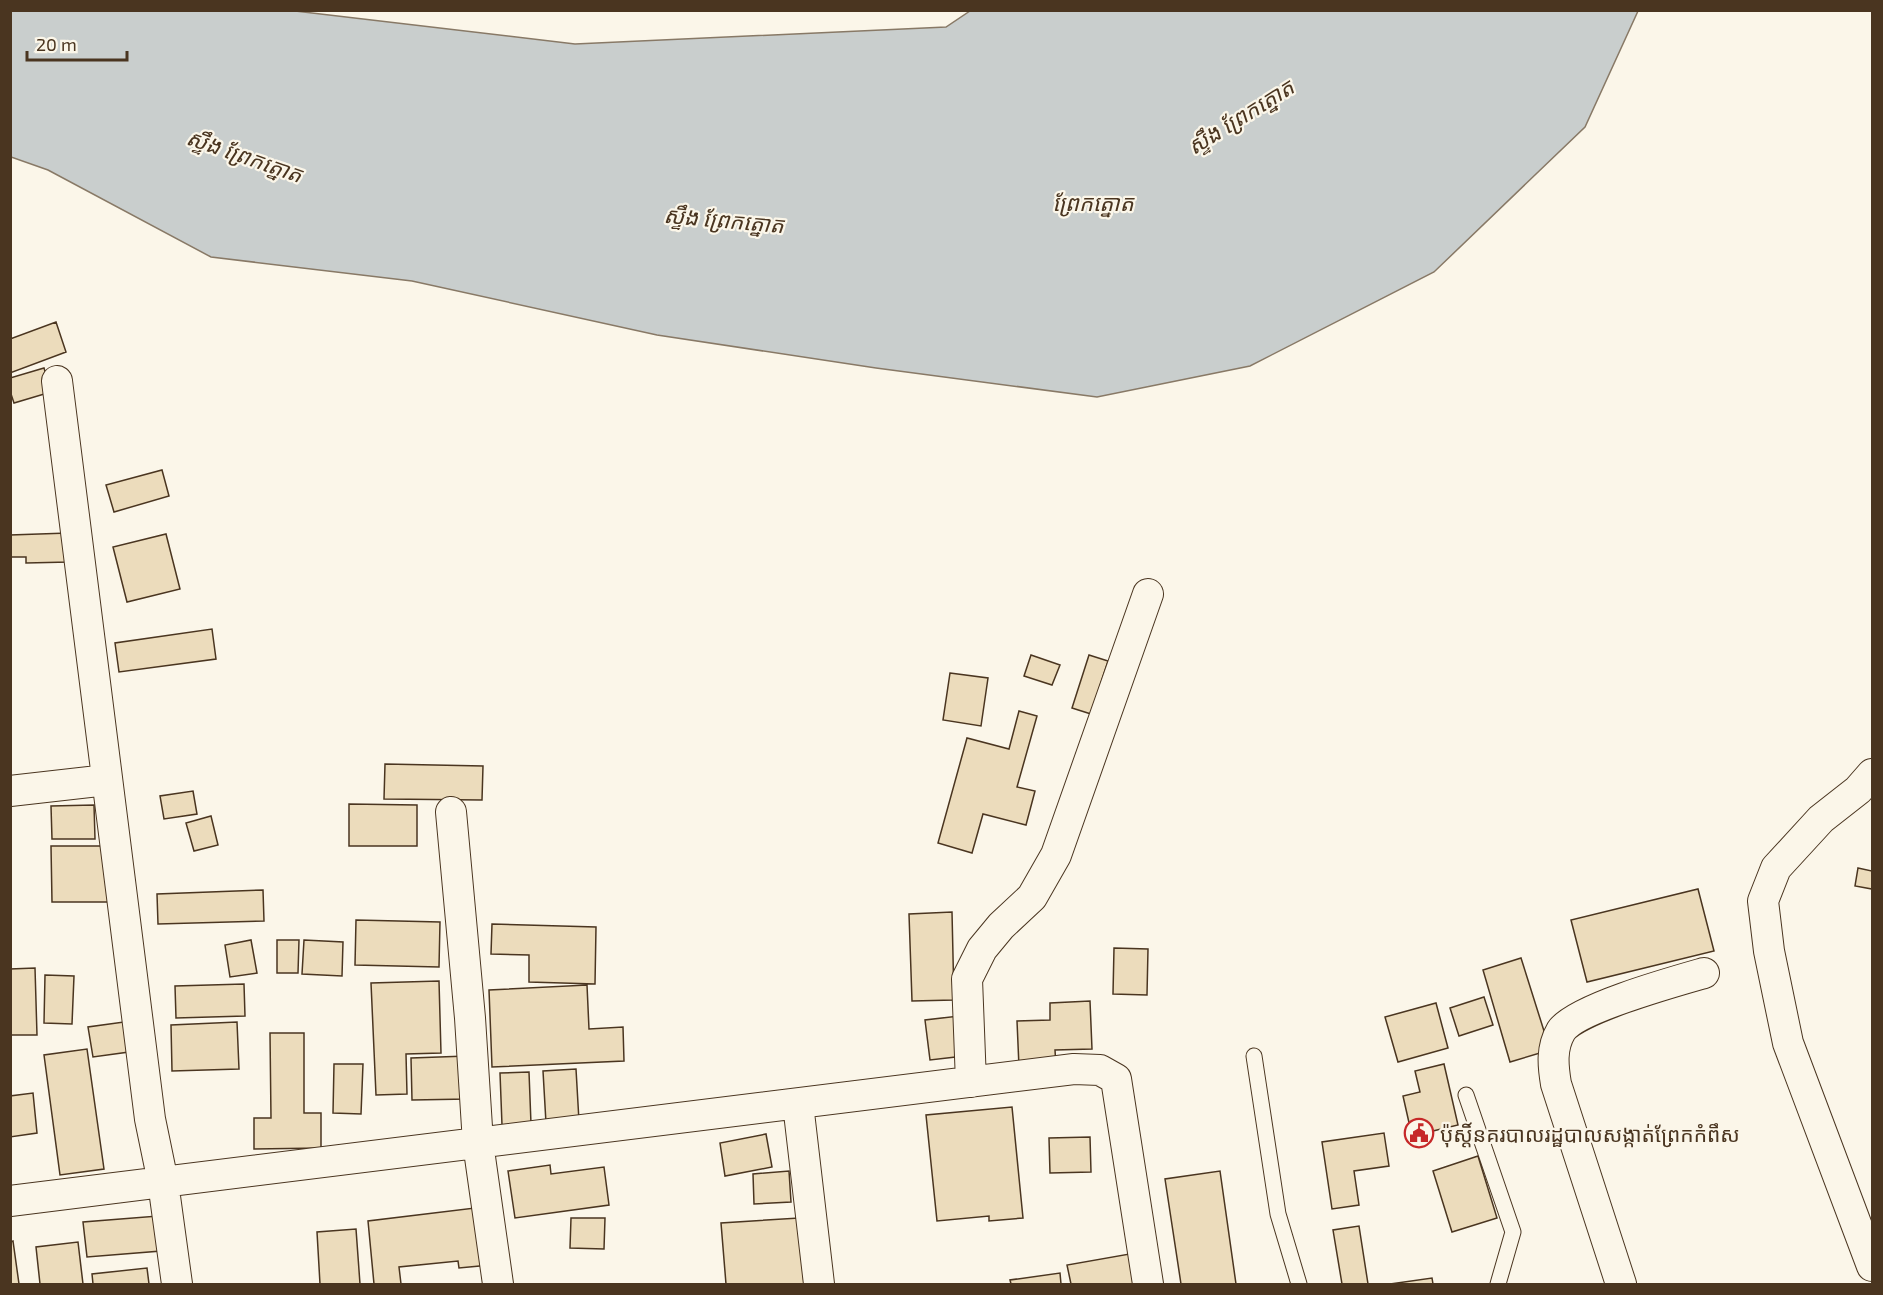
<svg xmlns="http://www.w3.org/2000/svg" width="1883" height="1295" viewBox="0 0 1883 1295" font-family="'Exo 2','Noto Sans Khmer',sans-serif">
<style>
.water{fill:#c9cecd;stroke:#887966;stroke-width:1.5}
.building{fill:#ecdcbc;stroke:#4a3520;stroke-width:1.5}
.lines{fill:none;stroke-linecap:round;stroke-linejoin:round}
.service-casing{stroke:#4a3520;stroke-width:17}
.minor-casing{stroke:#4a3520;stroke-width:32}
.service{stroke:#fbf6e9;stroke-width:15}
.minor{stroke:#fbf6e9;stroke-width:30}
.labels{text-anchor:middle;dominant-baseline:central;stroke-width:4.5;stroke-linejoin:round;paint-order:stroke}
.poi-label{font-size:21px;fill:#4a3520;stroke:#fbf6e9;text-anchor:start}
.water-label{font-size:22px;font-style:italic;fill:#4a3520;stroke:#fbf6e9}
</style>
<rect width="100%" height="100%" fill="#fbf6e9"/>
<path class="water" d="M970,11H1638L1585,127L1434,272L1250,366L1097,397L876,368L657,335L412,281L211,257L48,170L11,157V11H295L575,44L946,27Z"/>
<path class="building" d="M56,322L66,352L10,373V339Z
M44,368L51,392L14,403L10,391V378Z
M162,470L169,496L114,512L106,485Z
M68,533L69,562L26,563V557H10V535Z
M166,534L180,589L127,602L113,547Z
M212,629L216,659L119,672L115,643Z
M1031,655L1060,665L1052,685L1024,676Z
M1089,655L1108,661L1091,714L1072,708Z
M950,673L988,678L981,726L943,720Z
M1019,711L1037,716L1017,787L1035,791L1026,825L983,814L972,853L938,843L967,738L1009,749Z
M385,764L483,766L482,800L384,799Z
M193,791L197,814L164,819L160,796Z
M349,804L417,805V846H349Z
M94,805L95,839H52L51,806Z
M211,816L218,845L194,851L186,823Z
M51,846H111L112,902H52Z
M1858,868L1872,871V889L1855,886Z
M1698,889L1714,951L1587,982L1571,920Z
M263,890L264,921L158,924L157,894Z
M952,912L954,1000L912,1001L909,914Z
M356,920L440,922L439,967L355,965Z
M492,924L596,927L595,984L529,982V955L491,954Z
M251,940L257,973L230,977L225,945Z
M277,940H299L298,973H277Z
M304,940L343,942L342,976L302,974Z
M1114,948L1148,949L1147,995L1113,994Z
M1521,958L1550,1050L1510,1062L1483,970Z
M35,968L37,1035H10V969Z
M45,975L74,976L72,1024L44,1023Z
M439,981L441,1053L406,1054L407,1094L376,1095L371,983Z
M244,984L245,1016L176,1018L175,986Z
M587,985L589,1029L623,1027L624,1061L492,1067L489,990Z
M1484,997L1493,1025L1459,1036L1450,1008Z
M1090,1001L1092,1049L1055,1050L1056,1066L1019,1067L1017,1021L1050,1020V1003Z
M1436,1003L1448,1048L1398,1062L1385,1017Z
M959,1016L964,1056L930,1060L925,1020Z
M131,1021L136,1051L93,1057L88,1027Z
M237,1022L239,1069L172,1071L171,1025Z
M270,1033H304V1113H321V1148L254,1149V1118H271Z
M87,1049L104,1169L60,1175L44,1055Z
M467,1056L468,1099L412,1100L411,1058Z
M334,1064H363L361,1114L333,1113Z
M1444,1064L1458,1125L1412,1136L1403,1096L1420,1092L1415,1071Z
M576,1069L579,1121L546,1123L543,1071Z
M529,1072L531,1124L502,1125L500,1073Z
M33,1093L37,1133L10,1137V1096Z
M1012,1107L1023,1218L989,1221V1216L937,1221L926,1115Z
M1384,1133L1389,1166L1354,1171L1359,1205L1332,1209L1322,1142Z
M766,1134L772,1167L725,1176L720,1143Z
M1090,1137L1091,1172L1050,1173L1049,1138Z
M1478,1156L1497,1218L1452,1232L1433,1171Z
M550,1165L551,1174L604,1167L609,1205L515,1218L508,1171Z
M789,1171L791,1202L754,1204L753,1174Z
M1220,1171L1236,1284H1181L1165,1179Z
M483,1207L490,1265L459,1268L458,1261L399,1267L401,1284H374L368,1221Z
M158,1216L161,1251L87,1257L83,1222Z
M571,1218H605L604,1249L570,1248Z
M799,1218L804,1284H726L721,1223Z
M1359,1226L1368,1284H1342L1333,1230Z
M356,1229L360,1284H320L317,1232Z
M13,1241L19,1284H10V1242Z
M78,1242L83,1284H40L36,1247Z
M1135,1253L1141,1284H1071L1067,1265Z
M147,1268L149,1284H93L92,1274Z
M1060,1273L1061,1284H1011L1010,1280Z
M1432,1278L1433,1284H1390Z"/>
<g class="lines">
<g class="service-casing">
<path id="service" d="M1254,1056L1278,1214L1299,1284
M1466,1095L1513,1232L1498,1284"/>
</g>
<g class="minor-casing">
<path id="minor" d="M57,381L150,1119L163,1182L177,1284
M1872,774L1858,790L1821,819L1776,868L1763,901L1769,951L1788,1043L1872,1266
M10,791L107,780
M451,812L470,1018L478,1143L498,1284
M971,1082L967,979L982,949L1001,926L1032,897L1056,855L1148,594
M798,1104L819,1284
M10,1201L1074,1069L1100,1070L1116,1079L1148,1284
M1621,1284L1556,1084C1553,1066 1551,1048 1561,1031C1575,1009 1676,981 1704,973"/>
</g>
<use href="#service" class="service"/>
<use href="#minor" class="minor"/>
</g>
<defs>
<g id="civic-ring" transform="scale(1.5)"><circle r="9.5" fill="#fbf6e9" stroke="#c62828" stroke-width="1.5"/><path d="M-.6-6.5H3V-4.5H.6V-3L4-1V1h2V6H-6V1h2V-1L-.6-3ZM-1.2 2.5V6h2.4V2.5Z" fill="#c62828"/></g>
</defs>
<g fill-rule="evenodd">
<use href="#civic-ring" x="1419" y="1133"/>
</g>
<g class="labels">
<g class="poi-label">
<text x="1440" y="1133">ប៉ុស្តិ៍នគរបាលរដ្ឋបាលសង្កាត់ព្រែកកំពឹស</text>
</g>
<g class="water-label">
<text transform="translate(1240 116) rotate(-32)">ស្ទឹង ព្រែកត្នោត</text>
<text transform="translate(245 155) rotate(19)">ស្ទឹង ព្រែកត្នោត</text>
<text x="1093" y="202">ព្រែកត្នោត</text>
<text transform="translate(724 219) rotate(5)">ស្ទឹង ព្រែកត្នោត</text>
</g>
</g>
<rect width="1883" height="1295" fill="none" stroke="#4a3520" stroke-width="24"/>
<path d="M27 51v9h100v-9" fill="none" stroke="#4a3520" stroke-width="3"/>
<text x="36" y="51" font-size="18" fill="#4a3520" stroke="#fbf6e9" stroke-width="4.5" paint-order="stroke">20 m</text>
</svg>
